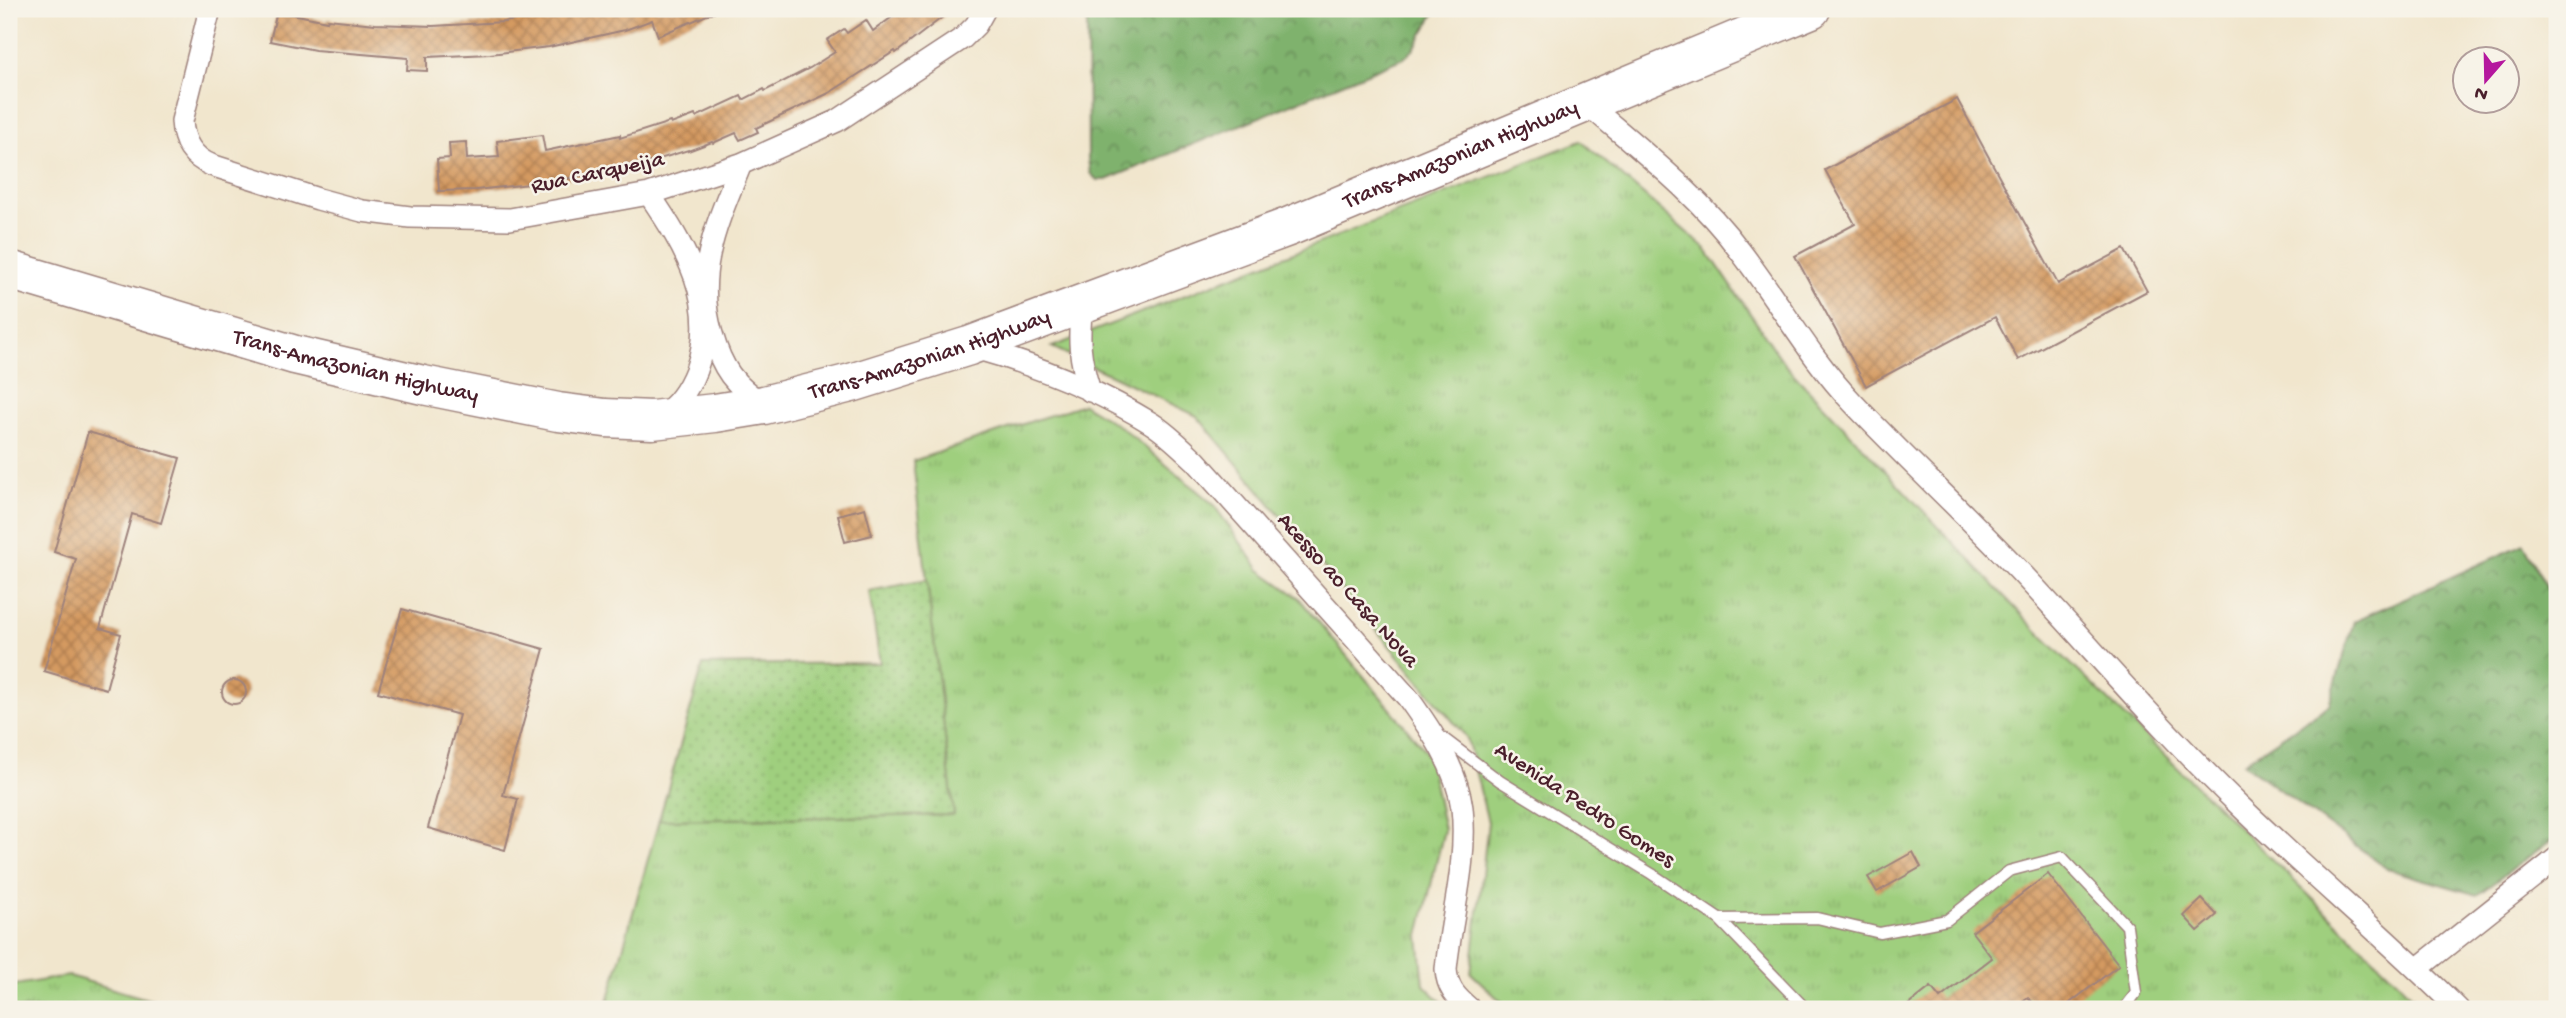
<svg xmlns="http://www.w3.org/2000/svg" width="2566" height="1018" viewBox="0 0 2566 1018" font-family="'Gochi Hand',sans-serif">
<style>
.grass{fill:url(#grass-tufts);stroke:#747754;stroke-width:2}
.forest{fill:url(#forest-crowns);stroke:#64684c;stroke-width:2}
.garden{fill:url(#garden-dots);stroke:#747754;stroke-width:2}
.building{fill:url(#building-cross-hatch)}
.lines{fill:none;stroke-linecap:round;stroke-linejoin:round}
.lane-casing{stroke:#9e827c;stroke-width:13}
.street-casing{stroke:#9e827c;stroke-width:24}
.highway-casing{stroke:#9e827c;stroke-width:41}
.lane{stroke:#fff;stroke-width:10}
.street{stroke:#fff;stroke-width:21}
.highway{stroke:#fff;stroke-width:38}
.labels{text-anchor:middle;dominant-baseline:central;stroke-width:5;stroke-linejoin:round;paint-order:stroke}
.street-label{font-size:23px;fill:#4a1f2b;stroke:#f7f3e8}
</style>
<defs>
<pattern id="grass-tufts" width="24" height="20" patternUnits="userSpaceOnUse" patternTransform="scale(1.75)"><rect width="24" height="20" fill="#9fcf7e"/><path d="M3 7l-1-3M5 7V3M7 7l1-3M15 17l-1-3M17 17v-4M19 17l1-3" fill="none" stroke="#8ab16d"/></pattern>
<pattern id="forest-crowns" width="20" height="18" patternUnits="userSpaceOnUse" patternTransform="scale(1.75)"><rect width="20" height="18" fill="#7fb26d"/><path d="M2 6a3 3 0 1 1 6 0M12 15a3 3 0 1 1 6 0" fill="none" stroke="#6a905a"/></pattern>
<pattern id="garden-dots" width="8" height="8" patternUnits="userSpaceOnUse" patternTransform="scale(1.75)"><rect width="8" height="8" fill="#9fcf7e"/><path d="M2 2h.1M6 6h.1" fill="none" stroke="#8ab16d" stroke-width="1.8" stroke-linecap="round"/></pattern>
<pattern id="building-cross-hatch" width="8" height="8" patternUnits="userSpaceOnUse" patternTransform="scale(1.75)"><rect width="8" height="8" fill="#d49a61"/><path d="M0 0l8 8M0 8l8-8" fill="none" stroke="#ae7d50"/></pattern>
</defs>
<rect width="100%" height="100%" fill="#f7f3e8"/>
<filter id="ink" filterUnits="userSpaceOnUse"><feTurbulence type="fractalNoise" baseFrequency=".0143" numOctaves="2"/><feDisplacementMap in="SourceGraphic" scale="14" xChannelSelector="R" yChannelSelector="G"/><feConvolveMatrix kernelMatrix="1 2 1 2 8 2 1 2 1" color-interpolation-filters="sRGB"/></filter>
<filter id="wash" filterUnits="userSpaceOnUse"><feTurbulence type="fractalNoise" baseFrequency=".00686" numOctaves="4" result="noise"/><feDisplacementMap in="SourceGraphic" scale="28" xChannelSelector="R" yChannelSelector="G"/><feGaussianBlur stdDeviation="1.57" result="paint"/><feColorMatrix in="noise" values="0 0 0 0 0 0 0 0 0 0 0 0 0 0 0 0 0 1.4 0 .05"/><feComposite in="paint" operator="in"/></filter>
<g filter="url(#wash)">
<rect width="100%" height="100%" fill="#f1e6cd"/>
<path class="grass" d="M1581,141L1706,249L1786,366L2037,631L2426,1009H1509L1471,973L1488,822L1467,738L1197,416L1052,347Z
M1083,404L1122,428L1213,504L1260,570L1298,597L1428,754L1444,830L1419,936L1424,985L1449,1009H606L659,820L954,815L913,461Z
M69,976L181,1009H9V986Z"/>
<path class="forest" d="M1087,9H1437L1413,50L1404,58L1106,180H1097L1090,173L1088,159Z
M2524,544L2557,607V836L2477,895L2388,869L2243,763L2329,705L2354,621Z"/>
<path class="garden" d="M927,580L954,815L659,820L703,665L880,663L869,591Z"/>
<g id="blocks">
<path class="building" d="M576,9H721L658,36L652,20L625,30L549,47L490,54L427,57V71L407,70L408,58L315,50L270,41L277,11L327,21L328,19L375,24L433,26L504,22Z
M903,9H953L896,53L895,51L829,93L756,128L758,132L740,140L736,133L713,143L712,142L688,151V150L637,166L636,163L557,181L476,190L439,191L437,159L450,158L449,143L466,142L467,159L499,157L497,141L542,135L545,151L620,135V138L670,122L671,124L695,115L696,117L741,96L743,100L764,89L765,91L810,68L835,52L827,40L844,29L847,33L866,20L873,31Z
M1957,99L2058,284L2124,249L2147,291L2018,360L1995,317L1866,386L1795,256L1855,224L1825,170Z
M88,432L180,458L161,523L132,514L100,628L121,634L106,689L44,671L76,559L54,552Z
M865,508L872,535L845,542L838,515Z
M402,609L544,649L503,795L518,799L505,850L428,828L459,715L378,692Z
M222 692a12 12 0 1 1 24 0a12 12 0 1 1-24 0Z
M1913,852L1921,867L1877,892L1868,877Z
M2048,874L2119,965L2062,1009H2038L2028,997L2012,1009H1903L1931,987L1940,998L1992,958L1972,932Z
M2202,899L2217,915L2198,931L2184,916Z"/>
</g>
</g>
<g filter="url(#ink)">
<use href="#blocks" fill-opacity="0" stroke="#9e827c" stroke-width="2"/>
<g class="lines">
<g class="lane-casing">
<path id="lane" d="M1439,735L1500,781L1652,874L1719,919L1806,1009
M1719,919L1817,918L1880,933L1947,920L2009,871L2062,857L2127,926L2136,993L2124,1009"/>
</g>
<g class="street-casing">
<path id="street" d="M210,9L182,121C183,142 192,157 211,165L318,199L362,211L410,217L510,219L649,194L741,164L837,121L963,38L976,25L985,9
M1585,102C1639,149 1697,193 1740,251C1779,301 1809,357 1853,403C1910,463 1971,519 2027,579C2098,655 2165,734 2240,806C2311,875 2388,939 2458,1009
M741,164C718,221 693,272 712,334C722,369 734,385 764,405
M649,194C685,247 720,304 696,370C689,388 678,406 660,416
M1082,304C1078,339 1079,358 1090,391
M971,347C1032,364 1096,389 1151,423C1167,433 1182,448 1196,461L1408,698C1431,730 1457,768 1462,808C1468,861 1451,917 1446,969C1447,988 1456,997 1470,1009
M2417,969L2557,858"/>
</g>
<g class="highway-casing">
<g id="highway">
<path id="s1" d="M9,270L295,355L423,385L558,412L605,418L652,420L715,413L764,405L851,383L969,346L1288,227L1811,9"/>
</g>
</g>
<use href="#lane" class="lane"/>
<use href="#street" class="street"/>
<use href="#highway" class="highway"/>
</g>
</g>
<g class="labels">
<g class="street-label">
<text stroke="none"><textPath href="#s1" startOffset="1516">Trans-Amazonian Highway</textPath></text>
<text transform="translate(598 174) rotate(-12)">Rua Carqueija</text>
<text stroke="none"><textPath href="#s1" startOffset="948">Trans-Amazonian Highway</textPath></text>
<text stroke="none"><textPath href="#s1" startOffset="360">Trans-Amazonian Highway</textPath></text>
<text transform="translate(1347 591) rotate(48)">Acesso ao Casa Nova</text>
<text transform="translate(1584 806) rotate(33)">Avenida Pedro Gomes</text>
</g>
</g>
<rect width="2566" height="1018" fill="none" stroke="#f7f3e8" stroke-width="35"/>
<g transform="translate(2486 80) rotate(200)"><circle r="33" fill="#f7f3e8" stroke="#b29e9c" stroke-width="2"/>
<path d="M0-5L12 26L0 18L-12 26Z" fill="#b5179e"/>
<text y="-10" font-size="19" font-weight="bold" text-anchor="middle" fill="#4a1f2b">N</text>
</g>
</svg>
